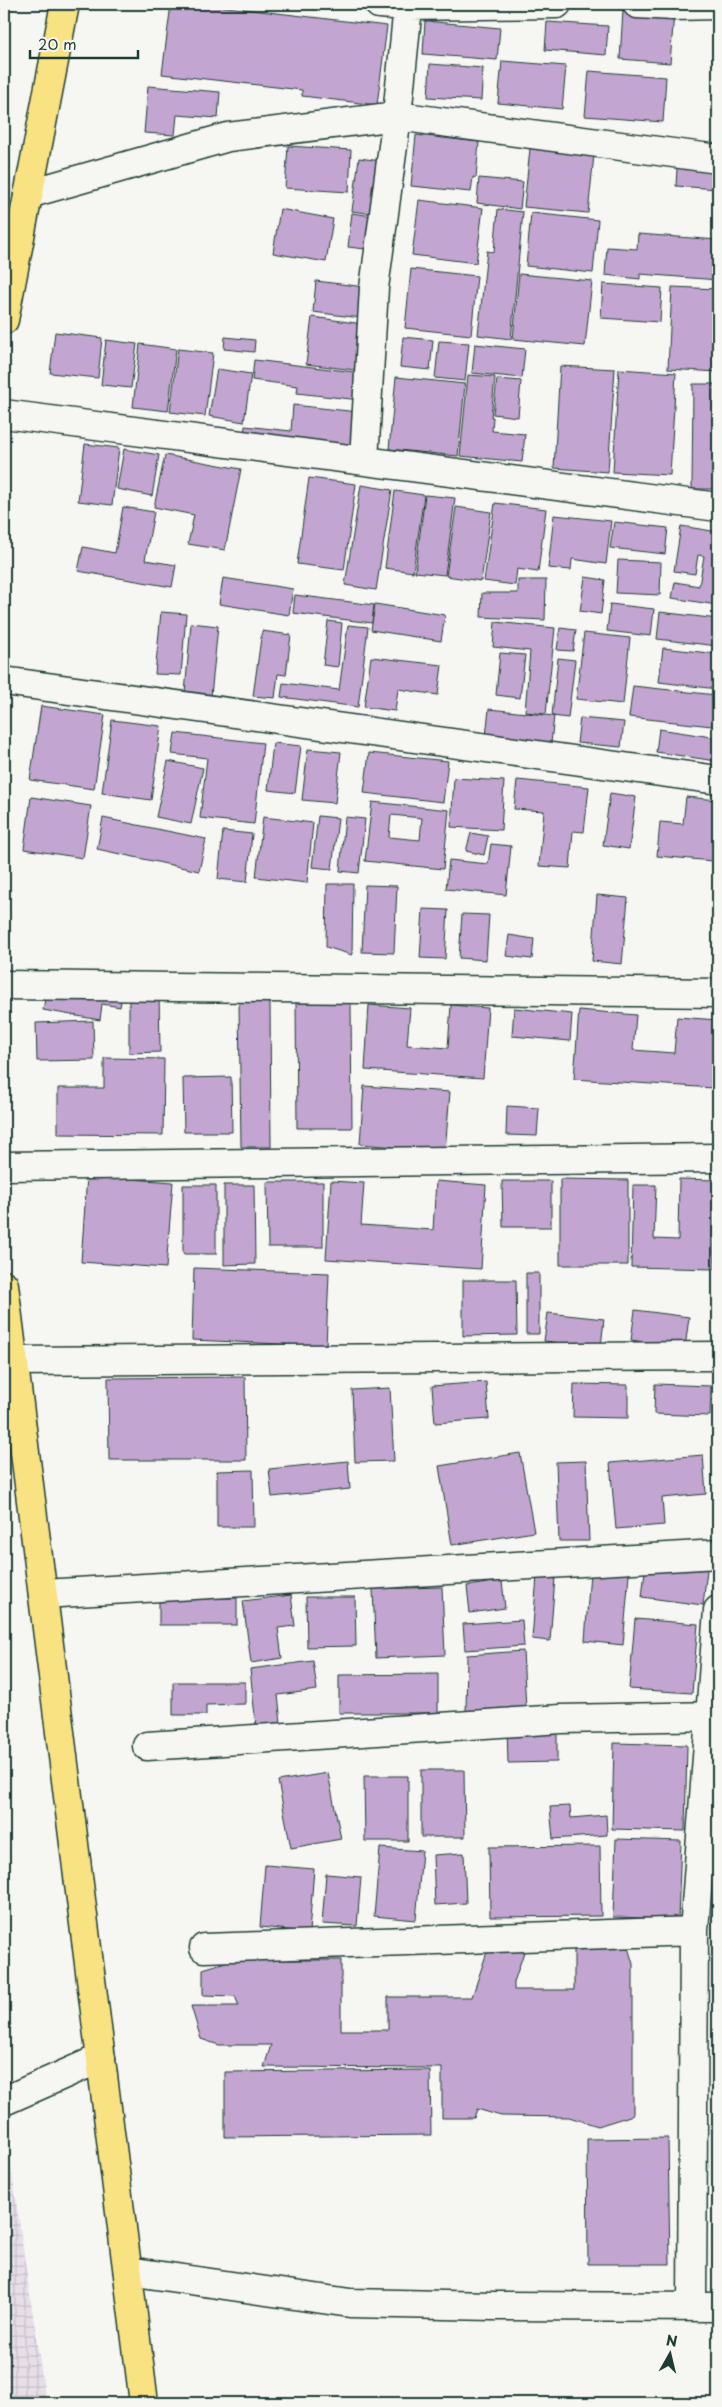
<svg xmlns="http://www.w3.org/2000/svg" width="722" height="2407" viewBox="0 0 722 2407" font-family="'Playpen Sans',sans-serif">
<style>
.industrial{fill:url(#industrial-grid)}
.building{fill:#c3a5d1;stroke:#1f3d34;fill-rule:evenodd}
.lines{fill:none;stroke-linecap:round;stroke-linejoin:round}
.street-casing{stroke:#1f3d34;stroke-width:31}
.primary-casing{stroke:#1f3d34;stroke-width:31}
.street{stroke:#f6f6f2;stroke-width:28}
.primary{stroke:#f8e281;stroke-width:28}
</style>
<defs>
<pattern id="industrial-grid" width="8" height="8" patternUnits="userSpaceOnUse" patternTransform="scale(1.25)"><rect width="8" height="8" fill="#e7dee8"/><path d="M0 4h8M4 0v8" fill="none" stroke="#c6bfc8"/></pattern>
</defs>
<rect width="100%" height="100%" fill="#f6f6f2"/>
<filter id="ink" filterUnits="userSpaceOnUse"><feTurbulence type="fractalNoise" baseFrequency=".02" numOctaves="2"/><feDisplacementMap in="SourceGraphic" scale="10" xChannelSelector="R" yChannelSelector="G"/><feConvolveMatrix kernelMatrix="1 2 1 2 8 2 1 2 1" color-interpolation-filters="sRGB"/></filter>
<g filter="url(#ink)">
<path class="industrial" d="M4,2121L46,2403H4Z"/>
<path class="building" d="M171,4H201L387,26L377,105L302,96V90L162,74Z
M623,10L674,13L670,63L620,59Z
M425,21L500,28L497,60L423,54Z
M547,22L608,26L606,55L545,50Z
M502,61L566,66L562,109L498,103Z
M430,64L483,68L481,100L428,97Z
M589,71L666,77L663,122L585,116Z
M148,86L220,92L218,118L177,115L175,135L144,133Z
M416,135L479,142L476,178L473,177L471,192L411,186Z
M531,139L595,145L588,213L524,207Z
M288,146L351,150L349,192L285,188Z
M678,152L718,154V189L676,186Z
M359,158L388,162L382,215L352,211Z
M479,178L523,182L520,209L477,203Z
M419,200L483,208L476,263L412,255Z
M280,209L333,219L326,262L273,253Z
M498,209L523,212L511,339L478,335L487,251L494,252Z
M352,213L379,217L374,250L348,247Z
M531,213L598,220L593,273L526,266Z
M638,234L718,240V280L640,274V279L605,275L607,247L637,249Z
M411,269L477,276L471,335L405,328Z
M519,274L592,281L585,346L513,339Z
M316,281L365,287L361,318L313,312Z
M603,284L662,288L660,322L601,318Z
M672,287L718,289V372L668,369Z
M312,317L370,325L363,371L306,364Z
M55,332L102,338L98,378L50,373Z
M225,337L255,340L254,352L224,349Z
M403,337L433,340L430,370L400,367Z
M106,340L137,344L131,388L101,385Z
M439,341L469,343L465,381L435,378Z
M140,344L176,349L168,411L133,407Z
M475,344L525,349L522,378L472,373Z
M178,349L213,353L205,416L170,412Z
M254,360L363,373L360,400L297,393L298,386L252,380Z
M560,366L615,369L608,472L554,468Z
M217,369L251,374L244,422L209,416Z
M619,369L676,373L670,475L613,472Z
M468,375L495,377L491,417H493L492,431L525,434L522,462L460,456Z
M396,377L465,384L458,456L389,449Z
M497,379L521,381L518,417L493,414Z
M693,384H718V489H692Z
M293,405L358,412L354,447L244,436L245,426L291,431Z
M85,444L119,448L112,505L78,501Z
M124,449L159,455L152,496L117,489Z
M165,455L241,469L225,550L188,544L194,515L154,507Z
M309,478L356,484L344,570L297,564Z
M361,485L392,490L376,590L345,585Z
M395,491L424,495L413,572L385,568Z
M425,495L455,498L445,575L415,572Z
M495,503L546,509L538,572L517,569L515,585L484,581Z
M123,507L154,512L145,560L176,565L172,587L78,571L83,547L115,553Z
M456,507L491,512L481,581L446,576Z
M554,515L611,521L606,564L572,559L571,570L548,568Z
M614,522L668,528L665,554L610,548Z
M681,526L718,532L717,605L672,598L675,582L699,586L704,556L698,555L695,574L674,571Z
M618,560L661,562L660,595L616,593Z
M585,577L605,580L601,614L580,611Z
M223,578L293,589L289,615L219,604Z
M518,580H546L545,620L481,617L482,593H518Z
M295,595L374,605L372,623L293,613Z
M375,604L445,615L441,641L371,630Z
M610,604L654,609L651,636L607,631Z
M161,612L186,614L181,675L155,674Z
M660,612L718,619V646L657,639Z
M328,621L342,623L338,667L323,665Z
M495,622L555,628L546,714L525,712L530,651L493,647Z
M191,623L218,626L211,696L185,693Z
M348,625L368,627L358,707L281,697L283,683L339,690Z
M560,628L576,630L573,651L557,650Z
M262,631L291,635L286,675L278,674L275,698L253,696Z
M584,633L630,638L623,704L576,699Z
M663,648L718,654L717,689L659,682Z
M500,653L525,655L520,698L496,695Z
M371,657L442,665L438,695L398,689L395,711L364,707Z
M558,658L575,660L568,718L552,716Z
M633,686L716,695L712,726L629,717Z
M41,706L105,715L94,789L30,780Z
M489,709L554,716L551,743L486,736Z
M580,718L624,722L621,747L577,743Z
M112,720L161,726L151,800L102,793Z
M659,729L718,738L716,761L656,752Z
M175,733L263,743L254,824L200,818L207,758L172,754Z
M273,743L301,746L295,793L268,790Z
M308,749L341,752L335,803L302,800Z
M369,753L448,761L443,802L364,793Z
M168,761L203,768L191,824L156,817Z
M454,778L504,781L501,830L451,827Z
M517,780L589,787L584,832L573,831L570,868L539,866L544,811L514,809Z
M610,793L636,797L629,849L603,845Z
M31,797L91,806L83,858L24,849Z
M686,797L718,800L713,861L657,856L660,822L683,824Z
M372,802L449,810L443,869L365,861ZM391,815L422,818L420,840L389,837Z
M318,816L338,818L332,869L312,867Z
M263,817L313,823L307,883L256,877Z
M345,817L365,819L359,873L340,871Z
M103,818L206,839L199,871L97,849Z
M223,831L252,834L247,882L218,879Z
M471,833L488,836L484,855L466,851Z
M491,844L511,846L506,895L446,889L449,860L488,864Z
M327,884H353L352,955L326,947Z
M365,885L397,886L394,953L362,952Z
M597,895L628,898L622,964L592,961Z
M423,909L448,910L445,959L420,958Z
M462,914L489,915L486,960L459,958Z
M509,935L534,939L532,959L506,956Z
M49,977L123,990L120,1007L102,1004L100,1020L43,1010Z
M129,991H159L160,1052L129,1053Z
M270,1001L271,1147H241L239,1002Z
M351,1002L352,1128H297L296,1003Z
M369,1005L410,1008L407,1045L448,1048L451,1005L488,1008L483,1078L365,1070Z
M514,1008L572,1014L570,1041L512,1036Z
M579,1010L636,1015L633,1050L674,1053L677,1017L718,1020L714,1088L574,1079Z
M93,1021L94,1060L37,1061L36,1023Z
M104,1058L164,1059L163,1135L58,1134V1088H104Z
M231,1077L232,1132H184L183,1078Z
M364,1086L450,1092L445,1151L360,1144Z
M507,1106L539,1108L537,1136L506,1135Z
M87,1176L173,1182L166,1268L81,1262Z
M560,1179L628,1180V1265H560Z
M679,1179L716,1180L714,1269L631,1267L633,1185H656L654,1239L678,1240Z
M331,1181L364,1183L361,1225L433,1230L436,1181L486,1185L481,1269L326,1259Z
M502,1181H551V1227H503Z
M267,1182H323V1247H268Z
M183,1185H216V1254H183Z
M224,1185H254L255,1264L224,1265Z
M194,1268L329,1273L326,1346L192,1340Z
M526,1273H539V1334H526Z
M463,1280H516L517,1335L463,1336Z
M635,1310L689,1317L685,1348L631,1340Z
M548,1313L604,1319L601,1347L544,1341Z
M245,1377L246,1460H109L108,1378Z
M486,1382L489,1419L435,1423L432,1386Z
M574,1384L628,1385V1418L573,1417Z
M655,1384L711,1386L710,1416L654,1414Z
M390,1388L394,1461L355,1462L352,1390Z
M520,1453L534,1532L452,1545L439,1466Z
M703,1455L706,1494L662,1498L664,1525L616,1529L610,1463Z
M348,1461L350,1489L272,1497L269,1469Z
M586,1461L589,1541H559L556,1462Z
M253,1470L254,1527H217V1471Z
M647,1554L708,1561L703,1605L642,1597Z
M590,1572L629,1574L623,1645L585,1641Z
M537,1576L555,1578L550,1641L532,1639Z
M502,1581L505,1608L470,1613L467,1586Z
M442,1587L445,1655L376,1658L373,1589Z
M291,1595L295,1626L278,1628L282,1658L251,1663L243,1601Z
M306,1597H355L356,1646L307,1647Z
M159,1598H237V1625H159Z
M635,1619L698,1624L692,1693L629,1689Z
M522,1620L524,1646L465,1650L463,1624Z
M523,1651L526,1709L466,1713L467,1655Z
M313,1661L317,1690L278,1695L281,1723L256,1726L250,1669Z
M438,1674V1713H339V1675Z
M173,1682H245V1704L206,1705V1715H173Z
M557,1725V1762L508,1763L507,1726Z
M614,1743L687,1745L685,1831L612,1829Z
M421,1770H464L465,1837H421Z
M328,1773L341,1839L291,1848L278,1781Z
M364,1776H408V1841H365Z
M570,1806L571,1818L606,1815L607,1835L553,1839L550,1807Z
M616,1839L681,1841L678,1919L613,1917Z
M600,1846L601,1916L490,1917L489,1847Z
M380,1848L422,1851L416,1920L374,1916Z
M464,1853L466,1903L435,1905L433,1855Z
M265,1865L314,1869L309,1932L260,1927Z
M326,1874L361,1877L357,1926L322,1924Z
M574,1944H627L633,1964V2115L598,2126L569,2117L501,2116L477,2109L474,2118H442V2068L264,2067L271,2045H219L201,2039L191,2006H239L235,1996L203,1995V1969L232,1960H341V2030H388V1997H472L488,1949H525L514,1982V1990H574Z
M430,2070L431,2135L225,2137V2072Z
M668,2138L670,2264H588L587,2139Z"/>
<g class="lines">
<g class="street-casing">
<path id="street" d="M379,4L408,6L557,4
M637,4L674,6L718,5
M28,194L228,137L397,116L718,159
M4,414L718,507
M364,460L374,288L397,116L408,6
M4,681L718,780
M4,985L718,993
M4,1166L718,1158
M13,1361L718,1356
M43,1594L718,1554
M147,1746L561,1719L718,1716
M204,1948L694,1931
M4,2101L101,2058
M128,2271L350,2303L493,2306L718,2307
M692,2307L694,1931L718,1610"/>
</g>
<g class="primary-casing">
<path id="primary" d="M4,320L65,4
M4,1285L144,2403"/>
</g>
<use href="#street" class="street"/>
<use href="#primary" class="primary"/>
</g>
</g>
<rect width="722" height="2407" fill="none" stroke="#f6f6f2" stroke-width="20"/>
<rect x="10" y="10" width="702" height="2387" fill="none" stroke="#1f3d34" stroke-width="2" filter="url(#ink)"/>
<g transform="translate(670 2354) rotate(8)" stroke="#f6f6f2" stroke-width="4" paint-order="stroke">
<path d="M0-4L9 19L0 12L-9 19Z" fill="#1f3d34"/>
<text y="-8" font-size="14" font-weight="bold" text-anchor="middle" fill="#1f3d34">N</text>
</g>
<path d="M30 50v8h108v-8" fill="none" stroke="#1f3d34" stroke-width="2.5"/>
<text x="38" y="50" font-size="15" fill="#1f3d34" stroke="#f6f6f2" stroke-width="4" paint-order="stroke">20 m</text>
</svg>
